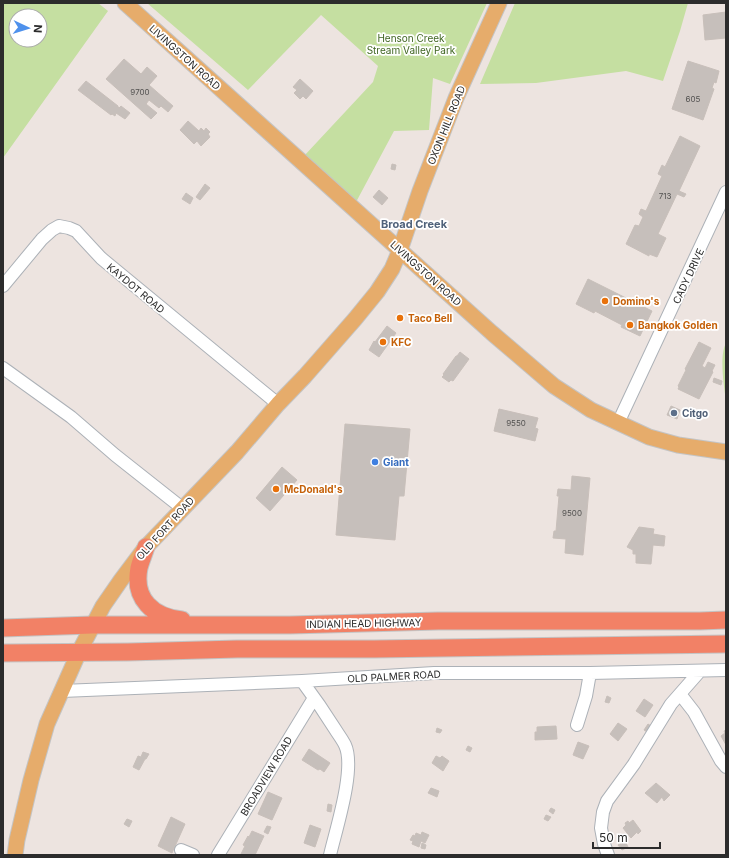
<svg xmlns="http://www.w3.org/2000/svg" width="729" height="858" viewBox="0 0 729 858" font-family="Inter,sans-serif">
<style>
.green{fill:#c5dfa1;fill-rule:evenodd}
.building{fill:#c6bfbb;stroke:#c8bfba}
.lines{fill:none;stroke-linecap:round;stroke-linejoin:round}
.minor-casing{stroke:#acb1b7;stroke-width:14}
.major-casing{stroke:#c4c4c4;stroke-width:17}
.highway-casing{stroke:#c4c4c4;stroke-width:19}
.minor{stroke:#fff;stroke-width:12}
.major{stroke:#e6ac6b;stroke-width:15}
.highway{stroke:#f28166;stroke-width:17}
.food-dot{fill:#e8710a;stroke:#fff;stroke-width:1.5}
.service-dot{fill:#5c6f8a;stroke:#fff;stroke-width:1.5}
.shop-dot{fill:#3f7fe0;stroke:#fff;stroke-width:1.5}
.labels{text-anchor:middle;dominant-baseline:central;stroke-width:3.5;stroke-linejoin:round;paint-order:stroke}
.number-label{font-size:8px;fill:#525150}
.park-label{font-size:10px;fill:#3f6521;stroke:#fff}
.street-label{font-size:10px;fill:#2c2c2c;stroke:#fff}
.food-label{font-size:10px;font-weight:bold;fill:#c56008;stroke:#fff;text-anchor:start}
.service-label{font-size:10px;font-weight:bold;fill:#4e5e75;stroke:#fff;text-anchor:start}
.shop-label{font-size:10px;font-weight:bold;fill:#366cbe;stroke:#fff;text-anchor:start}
.neighbourhood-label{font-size:11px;font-weight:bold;fill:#50627a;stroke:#fff}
</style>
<rect width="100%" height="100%" fill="#ede4e0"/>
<path class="green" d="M3,3H98L108,11L3,158ZM16,16H40V40H16Z
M147,3H487L450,84L433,78L429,130L394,131L355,204L304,156L373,82L378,66L321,15L248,90Z
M515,3H688L680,31L663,81L626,71L536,83L480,84Z
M726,343V401C724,386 719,356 726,343Z"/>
<path class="building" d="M726,12V38L705,40L703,15Z
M124,59L141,74L147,67L157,76L149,85L173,106L168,112L161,106L159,108L149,100L146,104L157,113L151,119L106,79Z
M688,61L719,71L716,83L714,82L712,88L714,89L703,120L672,109Z
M300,79L313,91L306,99L303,96L300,99L294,93L297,90L293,87Z
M86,81L118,106V107L119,108L121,106L130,113L125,119L116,113L115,116L112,114L111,115L78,90Z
M188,121L199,131L201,128L204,131L206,128L210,132L208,134L210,137L201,146L197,141L194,144L180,130Z
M680,136L700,146L679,191L686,194L684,197L677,194L658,234L666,238L657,257L649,254V256L626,244L635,225L639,226L643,217L639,214L641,209L646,211L662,176L658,174L662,165L665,167Z
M392,164L396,165L395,170L391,169Z
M205,184L210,188L200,200L196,197Z
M379,190L388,198L382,205L373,197Z
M186,193L193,198L190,204L182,199Z
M588,279L652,311L640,336L621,327L622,325L595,311L594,313L576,304Z
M387,326L396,333L379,357L369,350L374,341L375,342Z
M699,342L711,348L702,366L705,368L708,362L715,365L712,371L713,372L699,399L678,389L679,387L678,386L686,370L685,369Z
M460,352L469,359L453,381L451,380L449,382L442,377L444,375L443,374L456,356H457Z
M714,378L722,381L721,385L713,382Z
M671,406L680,410L677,419L667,415Z
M499,409L538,418L535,428L538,429L535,441L494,431Z
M345,424L410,429L404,496H399L395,540L336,535Z
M282,467L297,480L270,511L256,498Z
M572,476L590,478L583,555L565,553L566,539L553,538L554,531H556L559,496H557L558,489L571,490Z
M639,527L654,529L653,534L665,536L664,546L653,545L651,564L636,563V554H633V550L627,547Z
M607,696L611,698L609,703L605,702Z
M644,699L653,705L645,717L636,711Z
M618,723L627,729L618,741L610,734Z
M648,724L651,726L647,732L644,730Z
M556,726L557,739L535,740V732H537V727Z
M437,728L442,730L440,733L436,732Z
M726,730V745L721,736L725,733L724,731Z
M578,742L589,746L583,759L573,755Z
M468,746L472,748L470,752L466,750Z
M309,749L330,763L324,772L320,769L318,770L302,760Z
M143,752L149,754L146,759H145L139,770L133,767L138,756L141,757Z
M436,756L440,758L442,756L449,761L443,771L432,763Z
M656,783L670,795L664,801L662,797L657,803L645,793Z
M431,788L439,791L437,797L428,793Z
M268,792L282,798L272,820L258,814Z
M328,804L332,805L331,812L327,811Z
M551,808L555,810L553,814L549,811Z
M546,815L551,817L548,821L544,819Z
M171,817L185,824L172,853L158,846Z
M127,819L132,821L129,827L124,824Z
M633,820L641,831L638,834L637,832L631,838L623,828L626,825L625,823L628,821L629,823Z
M310,825L321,829L315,847L304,843Z
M267,826L271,827L268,834L264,832Z
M252,831L264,836L255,855H243L241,854L245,846L243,845L248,836L249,837Z
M422,832L429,835L425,843L421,841L419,847L412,844L413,841L410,840L413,835L415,836L416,833L421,835Z
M625,841L628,847L622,850L618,845Z
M422,843L426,845L425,849L421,848Z"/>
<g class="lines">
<g class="minor-casing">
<path id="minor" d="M3,286L42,239L52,230L59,226L69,228L76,231L101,258L278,404
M3,368L71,417L115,455L182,508
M618,423L726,192
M302,681C314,697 325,713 335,729C338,734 342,739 345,745C356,768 336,829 330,855
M62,691L302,681L434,673H590L726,670
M680,694L694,712L721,761L726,767
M577,725L586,696L590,673
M181,850L193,855
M218,855L314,698
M608,855L604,844L601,828L603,812L607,801L634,764L671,704L700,671"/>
</g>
<g class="major-casing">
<path id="major" d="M125,3L492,333L554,386L591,410L649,437L678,445L726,452
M15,855L17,840L31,780L47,724L79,652L103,606L121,580L145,548L237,452L278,404L305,376L355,319L377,292L392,269L400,250L420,191L456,98L499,3"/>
</g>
<g class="highway-casing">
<path id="highway" d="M146,547C144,554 141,560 139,568C133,599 153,617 182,620
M3,628L92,625H290L438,621H700L726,620
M3,653L128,652L237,649H374L726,644"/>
</g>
<use href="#minor" class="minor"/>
<use href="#major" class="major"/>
<use href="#highway" class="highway"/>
</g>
<g class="food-dot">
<circle cx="605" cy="301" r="4"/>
<circle cx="400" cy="318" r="4"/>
<circle cx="630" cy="325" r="4"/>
<circle cx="383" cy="342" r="4"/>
<circle cx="276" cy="489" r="4"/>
</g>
<circle class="service-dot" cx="674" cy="413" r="4"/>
<circle class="shop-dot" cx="375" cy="462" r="4"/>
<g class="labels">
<g class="number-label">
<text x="140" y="92">9700</text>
<text x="693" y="99">605</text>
<text x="665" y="196">713</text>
<text x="516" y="423">9550</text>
<text x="572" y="513">9500</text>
</g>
<g class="park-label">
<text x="411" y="38">Henson Creek<tspan x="411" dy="12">Stream Valley Park</tspan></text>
</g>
<g class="street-label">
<text transform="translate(185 57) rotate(42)">LIVINGSTON ROAD</text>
<text transform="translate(446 125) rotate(-68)">OXON HILL ROAD</text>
<text transform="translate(426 273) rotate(42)">LIVINGSTON ROAD</text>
<text transform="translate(688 276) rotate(-65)">CADY DRIVE</text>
<text transform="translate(136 288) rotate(40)">KAYDOT ROAD</text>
<text transform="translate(165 528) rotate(-48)">OLD FORT ROAD</text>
<text transform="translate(364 623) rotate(-1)">INDIAN HEAD HIGHWAY</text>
<text transform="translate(394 676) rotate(-3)">OLD PALMER ROAD</text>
<text transform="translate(266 776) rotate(-59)">BROADVIEW ROAD</text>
</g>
<g class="food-label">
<text x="613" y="301">Domino's</text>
<text x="408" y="318">Taco Bell</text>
<text x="638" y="325">Bangkok Golden</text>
<text x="391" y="342">KFC</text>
<text x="284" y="489">McDonald's</text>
</g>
<g class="service-label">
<text x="682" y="413">Citgo</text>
</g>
<g class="shop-label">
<text x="383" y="462">Giant</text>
</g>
<g class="neighbourhood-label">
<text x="414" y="224">Broad Creek</text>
</g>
</g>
<rect width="729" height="858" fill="none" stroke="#2c2c2c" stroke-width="8"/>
<g transform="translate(28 28) rotate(94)"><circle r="19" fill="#ffffff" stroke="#ababab"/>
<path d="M0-3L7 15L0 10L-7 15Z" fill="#4e91ec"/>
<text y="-6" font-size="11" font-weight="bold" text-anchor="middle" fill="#2c2c2c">N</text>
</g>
<path d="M593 842v6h67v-6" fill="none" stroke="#2c2c2c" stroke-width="2"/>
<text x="599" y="842" font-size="12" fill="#2c2c2c" stroke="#ffffff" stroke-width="3" paint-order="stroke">50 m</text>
</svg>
